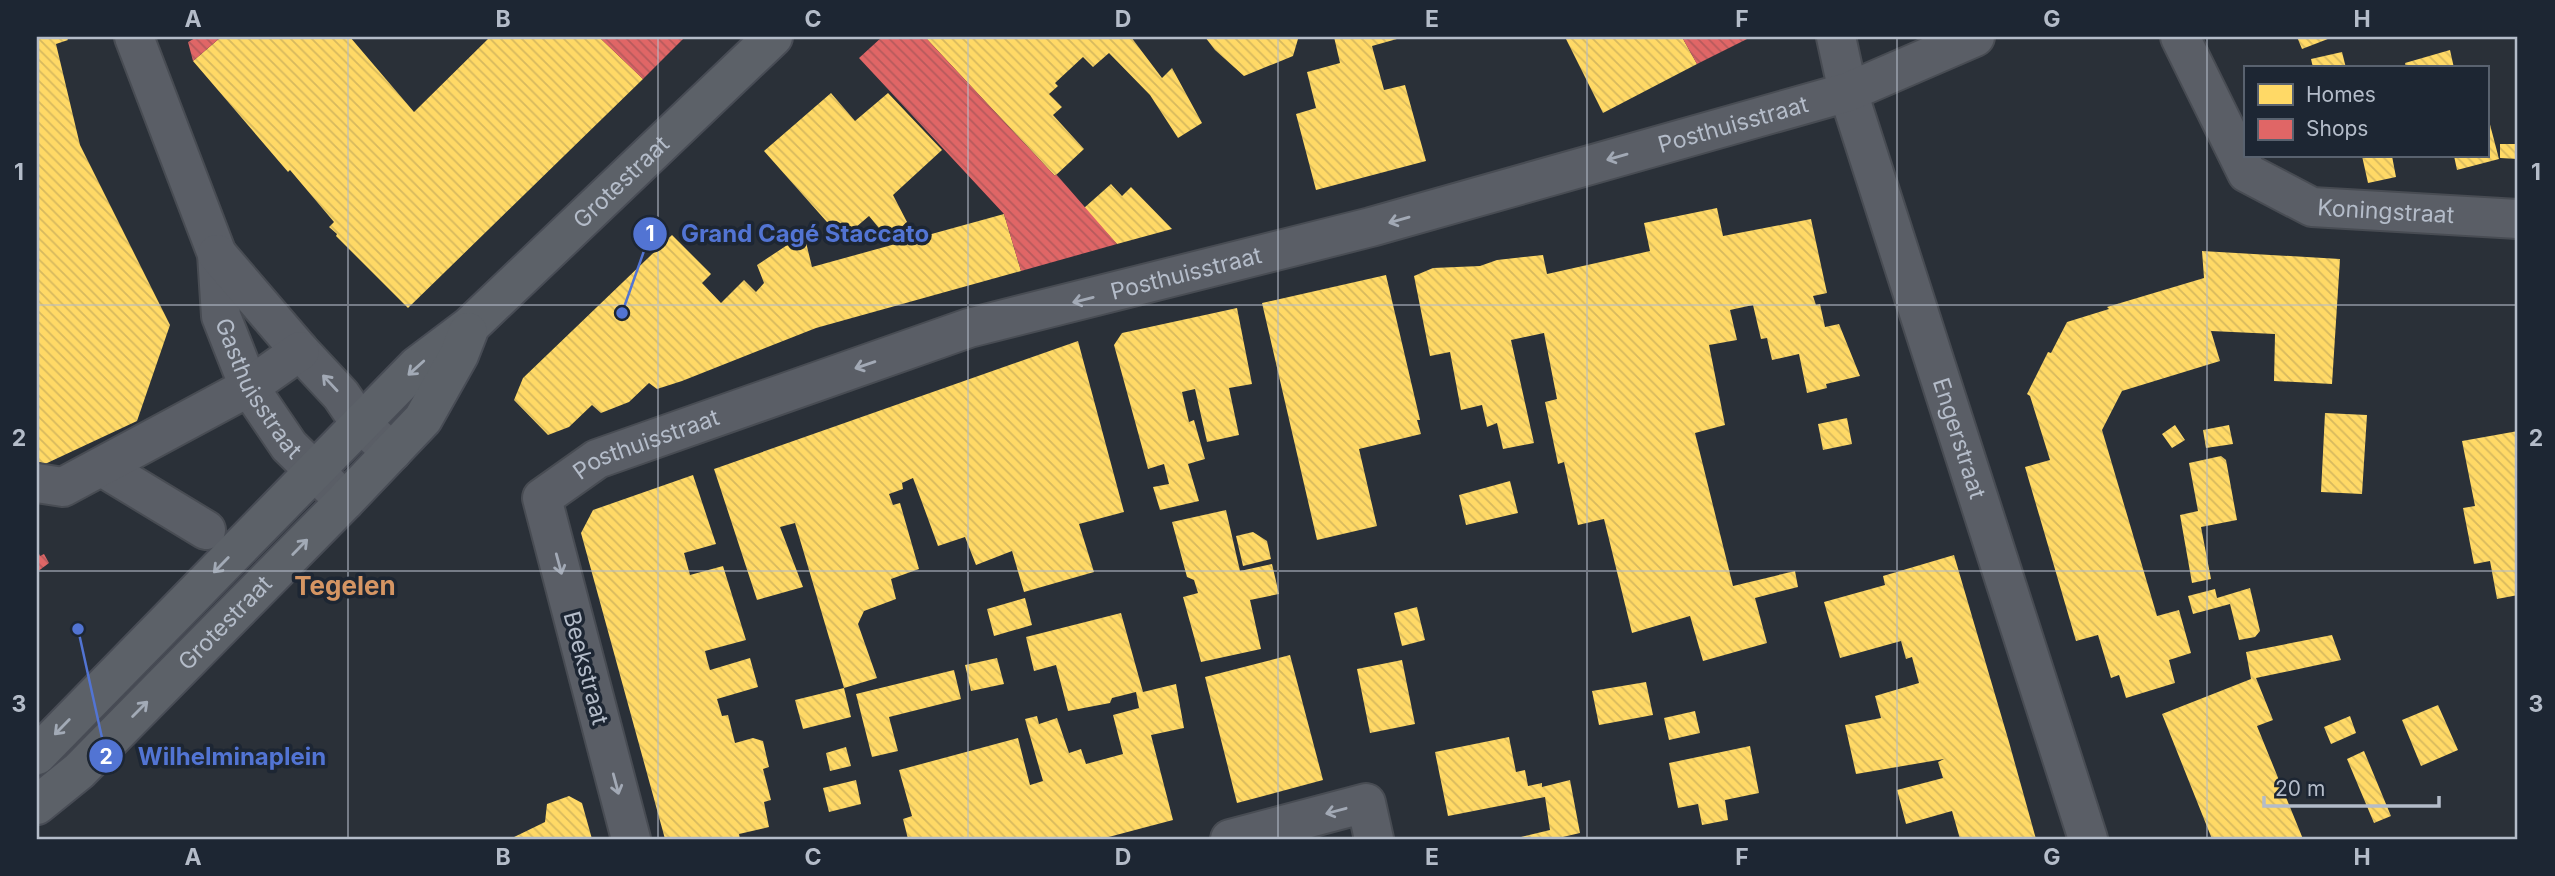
<svg xmlns="http://www.w3.org/2000/svg" width="2555" height="876" viewBox="0 0 2555 876" font-family="Inter,sans-serif">
<style>
.homes{fill:url(#homes-back-hatch)}
.shops{fill:url(#shops-back-hatch)}
.lines{fill:none;stroke-linecap:round;stroke-linejoin:round}
.minor-casing{stroke:#484c53;stroke-width:42}
.major-casing{stroke:#484c55;stroke-width:42}
.minor{stroke:#5a5e66;stroke-width:38}
.major{stroke:#5c6168;stroke-width:38}
.oneway{stroke:#a2a9b5}
.oneway2{stroke:#a2aab6}
.grid{fill:none;stroke:#b4bcc9;stroke-width:2;stroke-opacity:0.55}
.labels{text-anchor:middle;dominant-baseline:central;stroke-width:7;stroke-linejoin:round;paint-order:stroke}
.street-label{font-size:23px;fill:#b4bcc9;stroke:#1d2633}
.quarter-label{font-size:26px;font-weight:bold;fill:#d59563;stroke:#1d2633}
.leader{fill:none;stroke:#5274d3;stroke-width:2.5}
.callout-dot{fill:#5274d3;stroke:#1d2633;stroke-width:2.5}
.mark-label{font-size:21px;text-anchor:middle;font-weight:bold;fill:#fff}
.callout-label{font-size:24px;text-anchor:middle;font-weight:bold;fill:#5274d3;stroke:#1d2633;stroke-width:7;stroke-linejoin:round;paint-order:stroke}
.neatline{fill:none;stroke:#b4bcc9;stroke-width:2.5}
.grid-label{font-size:23px;text-anchor:middle;font-weight:bold;fill:#b4bcc9}
</style>
<defs>
<pattern id="homes-back-hatch" width="6" height="6" patternUnits="userSpaceOnUse" patternTransform="scale(1.75)"><rect width="6" height="6" fill="#ffd966"/><path d="M-1 5l2 2M0 0l6 6M5-1l2 2" fill="none" stroke="#d7b95e"/></pattern>
<pattern id="shops-back-hatch" width="6" height="6" patternUnits="userSpaceOnUse" patternTransform="scale(1.75)"><rect width="6" height="6" fill="#e06666"/><path d="M-1 5l2 2M0 0l6 6M5-1l2 2" fill="none" stroke="#b65a5c"/></pattern>
</defs>
<rect width="100%" height="100%" fill="#2a3038"/>
<path class="homes" d="M37,37H66L68,40L56,44L80,145L170,325L137,421L45,464L37,461Z
M221,37H350L414,112L490,37H599L643,79L408,308L336,236L337,234L329,227L334,222L290,170L288,172L193,61Z
M925,37H1131L1162,78L1172,68L1202,123L1178,138L1150,95L1109,53L1093,67L1083,57L1055,83L1058,86L1049,94L1062,107L1053,115L1084,149L1055,176Z
M1205,37H1297L1298,39L1293,56L1244,76L1215,50Z
M1334,37H1404L1372,46L1384,90L1405,85L1426,161L1316,190L1296,114L1316,108L1307,72L1340,63Z
M1565,37H1682L1697,64L1603,113Z
M2297,37H2333L2302,49Z
M2450,50L2454,68H2406L2405,63Z
M2342,52L2346,68H2313L2311,59Z
M831,93L855,121L888,93L942,150L893,195L907,222L888,239L869,216L842,239L764,151Z
M2487,113L2499,159L2457,170L2454,156H2487Z
M2500,144H2518V159L2500,158Z
M2362,156H2392L2396,177L2368,183Z
M1111,184L1122,196L1131,187L1172,229L1117,244L1084,208Z
M1717,208L1723,236L1811,219L1827,293L1813,296L1816,305L1820,304L1825,327L1839,324L1860,376L1826,384L1827,388L1807,393L1799,354L1772,360L1767,338L1761,339L1753,305L1730,310L1737,340L1709,345L1725,425L1695,433L1733,586L1795,571L1798,587L1755,598L1767,643L1703,661L1690,616L1632,633L1604,519L1578,525L1564,462L1558,464L1545,402L1557,399L1544,333L1511,340L1534,443L1503,449L1497,423L1487,427L1482,405L1461,410L1450,352L1430,356L1414,276L1433,268L1480,266L1497,260L1543,255L1547,274L1650,251L1644,223Z
M1004,214L1021,271L816,328L682,381L657,389L649,383L629,402L601,413L592,405L569,427L548,435L514,400L523,378L672,235L711,274L702,283L721,303L744,280L756,292L764,283L757,265L804,234L812,267Z
M2202,251L2340,259L2332,384L2274,381L2275,334L2211,331L2220,361L2122,391L2102,430L2157,616L2179,610L2191,653L2169,660L2175,683L2126,698L2119,675L2111,678L2098,635L2076,641L2025,467L2050,460L2030,396L2027,394L2048,352L2051,353L2067,322L2109,309L2107,307L2204,278Z
M1386,275L1420,420H1417L1421,434L1359,449L1377,526L1317,540L1262,303Z
M1237,308L1252,384L1229,388L1239,435L1207,442L1195,389L1182,392L1189,422L1194,420L1205,459L1188,464L1199,501L1160,510L1153,487L1169,484L1164,464L1148,469L1114,345L1122,333Z
M1078,341L1124,512L1079,524L1094,572L1024,592L1012,551L976,565L965,537L938,546L913,478L902,483L903,489L889,494L893,505L900,503L919,569L891,579L896,599L864,611L858,624L877,678L844,688L795,523L780,527L803,587L757,600L714,469Z
M2325,413L2367,415L2362,494L2321,492Z
M1847,418L1852,444L1823,450L1818,424Z
M2175,425L2185,440L2172,448L2162,434Z
M2229,425L2233,444L2206,448L2203,430Z
M2518,431V595L2497,599L2490,561L2474,564L2463,508L2475,506L2462,441Z
M2221,456L2226,460L2237,520L2201,527L2211,579L2192,583L2180,515L2198,511L2189,463Z
M693,475L716,544L684,553L690,575L723,566L746,640L705,651L708,663L710,670L750,658L758,687L717,699L722,716L728,715L735,743L753,738L763,741L769,767L763,769L771,800L764,802L769,827L739,834L740,839H665L581,533L593,510Z
M1510,481L1518,513L1466,525L1459,495Z
M1226,510L1240,571L1272,564L1279,594L1250,600L1261,649L1201,662L1183,597L1198,593L1194,580L1187,577L1172,522Z
M1253,532L1267,541L1271,559L1243,566L1236,536Z
M1954,555L2009,742L2036,839H1960L1952,811L1906,824L1897,790L1943,778L1938,762L1944,759L1856,774L1845,725L1881,718L1875,696L1919,683L1912,657L1906,659L1901,641L1840,658L1824,602L1885,585L1883,576Z
M2250,588L2260,631L2255,637L2239,640L2230,604L2193,614L2188,596L2215,589L2217,598Z
M1025,598L1032,625L994,636L987,609Z
M1417,607L1425,640L1402,646L1394,613Z
M1121,613L1143,692L1176,684L1184,728L1151,735L1173,820L1101,839H908L903,819L912,816L899,770L1018,738L1030,785L1043,781L1025,719L1037,716L1039,724L1057,718L1069,753L1081,749L1086,764L1123,754L1113,715L1139,708L1136,692L1112,698L1110,703L1068,711L1056,665L1034,671L1026,637Z
M2332,635L2341,660L2256,678L2273,720L2257,726L2303,839H2212L2162,714L2251,679L2246,652Z
M1290,655L1323,780L1237,803L1205,677Z
M997,658L1004,684L971,691L965,665Z
M1402,660L1415,724L1370,733L1357,669Z
M954,670L961,699L889,717L898,751L872,757L856,694Z
M1646,682L1653,715L1599,725L1592,691Z
M844,688L851,717L803,729L795,700Z
M2438,705L2458,750L2421,766L2402,720Z
M1695,711L1700,733L1669,740L1664,718Z
M2350,716L2356,733L2331,744L2324,727Z
M1509,737L1516,772L1525,770L1528,786L1542,783V787L1570,780L1580,833L1554,839H1513L1550,830L1545,797L1448,816L1435,752Z
M1750,746L1759,793L1725,800L1728,820L1702,825L1698,804L1678,808L1669,763Z
M846,747L851,766L830,771L826,753Z
M2364,751L2391,816L2374,823L2347,759Z
M856,780L861,804L829,812L823,788Z
M569,796L582,803L592,839H510L545,822L547,804Z"/>
<path class="shops" d="M197,37H221L193,61L188,42Z
M599,37H685L643,79Z
M882,37H925L1055,176L1056,174L1117,244L1021,271L1004,214L859,58Z
M1682,37H1751L1697,64Z
M37,549L40,556L44,554L49,563L37,572Z"/>
<g class="lines">
<g class="minor-casing">
<g id="minor">
<path id="s1" d="M134,37L217,254L221,316L249,387L289,446L345,501"/>
<path id="s2" d="M1836,37L1848,92L2088,839"/>
<path id="s3" d="M2180,37L2247,173L2312,207L2518,219"/>
<path d="M217,254L300,351L341,395L360,423L392,452"/>
<path d="M102,467L206,530"/>
<path d="M37,483L63,487L249,387L300,351"/>
<path id="s4" d="M631,839L542,498L597,459L969,328L1371,227L1848,92L1975,37"/>
<path d="M1230,839L1366,803L1374,839"/>
</g>
</g>
<g class="major-casing">
<g id="major">
<path id="s5" d="M37,755L417,366L470,326L773,37"/>
<path id="s6" d="M37,805L79,771L345,501L423,419L459,355L468,332"/>
</g>
</g>
<use href="#minor" class="minor"/>
<use href="#major" class="major"/>
</g>
<defs><path id="oneway-shaft" d="M-6 0H5M1.5-3L5.5 0L1.5 3" fill="none" stroke-width="1.6" stroke-linecap="round" stroke-linejoin="round" transform="scale(1.75)"/></defs>
<g class="oneway">
<use href="#oneway-shaft" transform="translate(1617 157) rotate(164)"/>
<use href="#oneway-shaft" transform="translate(1399 220) rotate(164)"/>
<use href="#oneway-shaft" transform="translate(1083 300) rotate(166)"/>
<use href="#oneway-shaft" transform="translate(865 365) rotate(161)"/>
<use href="#oneway-shaft" transform="translate(330 383) rotate(-133)"/>
<use href="#oneway-shaft" transform="translate(559 564) rotate(75)"/>
<use href="#oneway-shaft" transform="translate(616 784) rotate(75)"/>
<use href="#oneway-shaft" transform="translate(1336 811) rotate(165)"/>
</g>
<g class="oneway2">
<use href="#oneway-shaft" transform="translate(416 368) rotate(138)"/>
<use href="#oneway-shaft" transform="translate(300 547) rotate(-46)"/>
<use href="#oneway-shaft" transform="translate(221 565) rotate(134)"/>
<use href="#oneway-shaft" transform="translate(140 709) rotate(-45)"/>
<use href="#oneway-shaft" transform="translate(62 727) rotate(134)"/>
</g>
<path class="grid" d="M348,37V839M658,37V839M968,37V839M1278,37V839M1587,37V839M1897,37V839M2207,37V839M37,305H2518M37,571H2518"/>
<g class="labels">
<g class="street-label">
<text stroke="none"><textPath href="#s4" startOffset="1605">Posthuisstraat</textPath></text>
<text stroke="none"><textPath href="#s5" startOffset="819">Grotestraat</textPath></text>
<text stroke="none"><textPath href="#s3" startOffset="299">Koningstraat</textPath></text>
<text stroke="none"><textPath href="#s4" startOffset="1038">Posthuisstraat</textPath></text>
<text stroke="none"><textPath href="#s1" startOffset="376">Gasthuisstraat</textPath></text>
<text stroke="none"><textPath href="#s2" startOffset="420">Engerstraat</textPath></text>
<text stroke="none"><textPath href="#s4" startOffset="471">Posthuisstraat</textPath></text>
<text stroke="none"><textPath href="#s6" startOffset="262">Grotestraat</textPath></text>
<text transform="translate(586 668) rotate(75)">Beekstraat</text>
</g>
<g class="quarter-label">
<text x="345" y="585">Tegelen</text>
</g>
</g>
<path class="leader" d="M622 313L650 234M78 629L106 756"/>
<g class="callout-dot">
<circle cx="622" cy="313" r="7"/>
<circle cx="78" cy="629" r="7"/>
<circle cx="650" cy="234" r="18"/>
<circle cx="106" cy="756" r="18"/>
</g>
<g class="mark-label">
<text x="650" y="241">1</text>
<text x="106" y="764">2</text>
</g>
<g class="callout-label">
<text x="805" y="242">Grand Cagé Staccato</text>
<text x="232" y="765">Wilhelminaplein</text>
</g>
<rect width="2555" height="876" fill="none" stroke="#1d2633" stroke-width="77"/>
<rect x="2244" y="66" width="245" height="91" fill="#1d2633" stroke="#59626f" stroke-width="2"/>
<rect x="2258" y="84" width="35" height="21" fill="#ffd966" stroke="#59626f" stroke-width="2"/>
<text x="2306" y="102" font-size="21" fill="#b4bcc9">Homes</text>
<rect x="2258" y="119" width="35" height="21" fill="#e06666" stroke="#59626f" stroke-width="2"/>
<text x="2306" y="136" font-size="21" fill="#b4bcc9">Shops</text>
<path d="M2264 796v10h175v-10" fill="none" stroke="#b4bcc9" stroke-width="3.5"/>
<text x="2275" y="796" font-size="21" fill="#b4bcc9" stroke="#1d2633" stroke-width="5" paint-order="stroke">20 m</text>
<rect x="38" y="38" width="2478" height="800" class="neatline"/>
<g class="grid-label">
<text x="193" y="27">A</text>
<text x="503" y="27">B</text>
<text x="813" y="27">C</text>
<text x="1123" y="27">D</text>
<text x="1432" y="27">E</text>
<text x="1742" y="27">F</text>
<text x="2052" y="27">G</text>
<text x="2362" y="27">H</text>
<text x="19" y="180">1</text>
<text x="2536" y="180">1</text>
<text x="19" y="446">2</text>
<text x="2536" y="446">2</text>
<text x="19" y="712">3</text>
<text x="2536" y="712">3</text>
<text x="193" y="865">A</text>
<text x="503" y="865">B</text>
<text x="813" y="865">C</text>
<text x="1123" y="865">D</text>
<text x="1432" y="865">E</text>
<text x="1742" y="865">F</text>
<text x="2052" y="865">G</text>
<text x="2362" y="865">H</text>
</g>
</svg>
